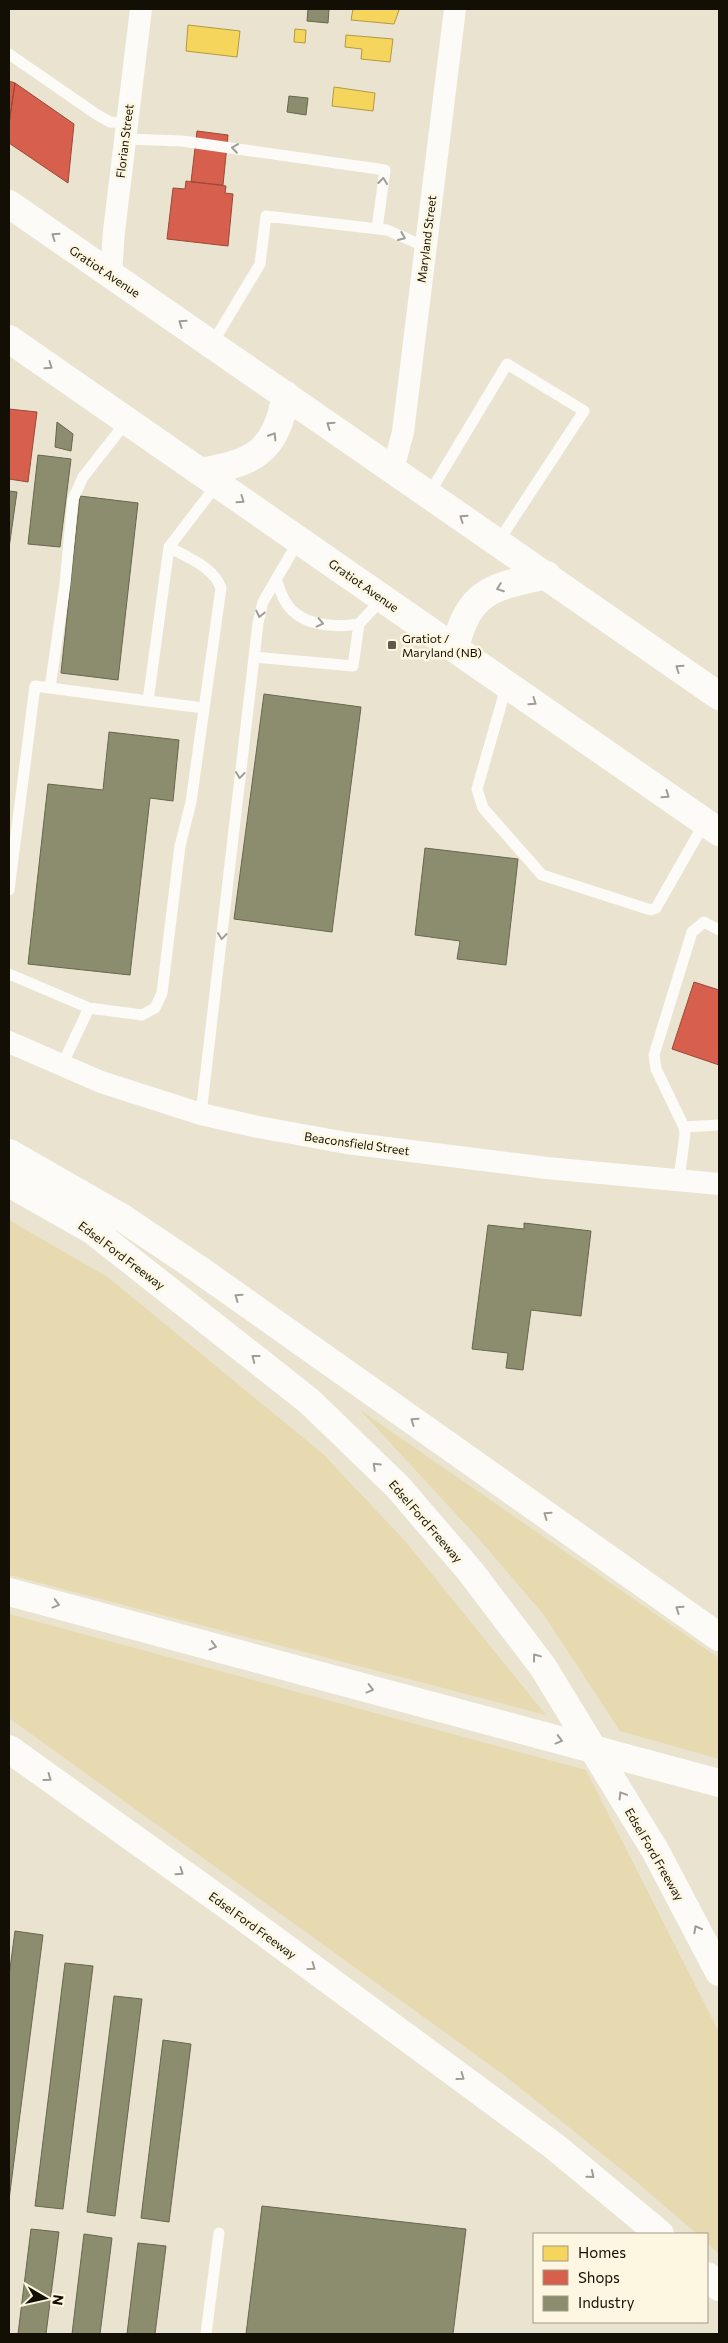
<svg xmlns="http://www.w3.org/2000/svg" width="728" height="2343" viewBox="0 0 728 2343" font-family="Commissioner,sans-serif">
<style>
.green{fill:#e7dab1}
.homes{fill:#f6d55c;stroke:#b29a42}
.shops{fill:#d6604d;stroke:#9c4837}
.industry{fill:#8c8c6e;stroke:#68664e}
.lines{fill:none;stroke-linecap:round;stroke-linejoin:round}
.lane{stroke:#fcfbf8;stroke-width:11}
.street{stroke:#fcfbf8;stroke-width:22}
.primary{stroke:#fcfbf8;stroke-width:28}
.highway{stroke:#fcfbf8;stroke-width:28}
.oneway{stroke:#9f9d96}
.poi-dot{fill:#5e594b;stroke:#fdf7e1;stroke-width:2}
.labels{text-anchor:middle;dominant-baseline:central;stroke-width:5;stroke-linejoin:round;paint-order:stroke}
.street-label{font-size:12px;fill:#130f04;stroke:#fdf7e1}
.poi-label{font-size:12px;fill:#130f04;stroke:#fdf7e1;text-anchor:start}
</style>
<rect width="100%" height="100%" fill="#eae3d0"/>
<path class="green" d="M9,1220L109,1278L323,1454L406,1542L546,1715L9,1575Z
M360,1410L719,1658V1759L620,1731L544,1615L479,1539Z
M9,1614L586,1770L719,2032V2254L707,2243V2234H697L632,2178L504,2075L9,1718Z"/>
<path class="homes" d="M353,9H396L399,10L394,24L351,20Z
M188,25L240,31L237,57L186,51Z
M295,29L306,30L305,43L294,42Z
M346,35L393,39L390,62L361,59L362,49L345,47Z
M334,87L375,93L373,111L332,106Z"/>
<path class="shops" d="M9,81L15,83L9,124Z
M15,83L74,124L68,183L9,143V124Z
M197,131L228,135L223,185L191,182Z
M186,181L226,186L225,193L233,194L228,246L167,239L173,188L185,189Z
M9,409L37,412L28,482L9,479Z
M694,982L719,990V1065L672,1049Z"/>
<path class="industry" d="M308,9H329L328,23L307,21Z
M289,96L308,98L306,115L287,112Z
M57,422L73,434L71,451L55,447Z
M38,455L71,459L60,547L28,544Z
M9,491L17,492L9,548Z
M80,496L138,503L118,680L61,673Z
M264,694L361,707L332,932L234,919Z
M109,732L179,740L173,801L150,798L130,975L28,964L48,784L103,790Z
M425,848L518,859L506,965L457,959L460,941L415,935Z
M524,1223L591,1231L581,1316L531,1310L523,1370L506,1368L508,1353L472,1349L488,1225L524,1229Z
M15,1931L43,1935L9,2200V1976Z
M65,1963L93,1966L63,2209L35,2206Z
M114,1996L142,1999L115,2216L87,2212Z
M163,2040L191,2044L169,2222L141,2218Z
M262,2206L466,2229L453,2334H246Z
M31,2229L59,2232L46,2334H18Z
M84,2234L112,2238L100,2334H72Z
M138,2243L166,2246L155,2334H127Z"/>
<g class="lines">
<path class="lane" d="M9,54L96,114L110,122L127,123
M125,139L182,141L385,170L377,229
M212,344L260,264L266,216L387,230L426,247
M429,494L507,364L584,411L498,542
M169,547L218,483
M276,579C279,586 281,595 285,601C299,626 333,628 359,624
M254,657L353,666L359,624L383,598
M507,684L477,789L483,808L542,875L651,910L656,908L705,822
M50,688L65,584L73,499L83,477L127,421
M148,701L204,708
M9,890L35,686L148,701L169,547C188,558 214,567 221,588L191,802L180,846L162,993L155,1008L142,1015L89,1008L9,974
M62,1065L89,1008
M201,1114L258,623L263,602L299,540
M684,1127L719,1125
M679,1179L685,1134L684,1127L656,1069L654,1055L692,932L704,922L719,930
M206,2334L219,2233"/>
<path class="street" d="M111,274L114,231L141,9
M393,469L403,432L455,9
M9,1042L101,1082L201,1114L258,1127L347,1143L547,1168L719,1184"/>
<path class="primary" d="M9,204L719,696
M9,339L719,832
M201,472C256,462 275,452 286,395
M455,648C469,590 492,587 547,575"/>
<path class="highway" d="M9,1153L124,1219L197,1268L719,1637
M9,1183L92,1230L309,1401L398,1487L470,1571L543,1667L656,1852L719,1972
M9,1592L719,1783
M9,1749L231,1908L554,2146L660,2234
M707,2276L719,2287"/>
</g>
<defs><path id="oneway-chevron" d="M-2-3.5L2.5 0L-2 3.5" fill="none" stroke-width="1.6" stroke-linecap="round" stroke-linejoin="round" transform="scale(1.25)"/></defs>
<g class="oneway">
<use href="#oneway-chevron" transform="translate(235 148) rotate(-172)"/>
<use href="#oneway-chevron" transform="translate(383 181) rotate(-83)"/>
<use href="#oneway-chevron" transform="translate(55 236) rotate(-145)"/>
<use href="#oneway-chevron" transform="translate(402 237) rotate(23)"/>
<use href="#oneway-chevron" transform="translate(182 323) rotate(-145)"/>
<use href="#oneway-chevron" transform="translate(49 366) rotate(35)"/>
<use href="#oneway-chevron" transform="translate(330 425) rotate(-145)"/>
<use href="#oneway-chevron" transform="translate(273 436) rotate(-58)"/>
<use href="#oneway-chevron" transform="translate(241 500) rotate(35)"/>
<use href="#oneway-chevron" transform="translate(463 518) rotate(-145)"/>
<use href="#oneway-chevron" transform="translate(500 588) rotate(159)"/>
<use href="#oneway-chevron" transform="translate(260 614) rotate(102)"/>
<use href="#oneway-chevron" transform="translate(320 623) rotate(13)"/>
<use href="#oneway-chevron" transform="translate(679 668) rotate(-145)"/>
<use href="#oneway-chevron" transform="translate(533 702) rotate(35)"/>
<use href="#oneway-chevron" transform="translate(240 775) rotate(97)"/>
<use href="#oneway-chevron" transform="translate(666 795) rotate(35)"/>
<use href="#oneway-chevron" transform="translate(222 936) rotate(97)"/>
<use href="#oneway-chevron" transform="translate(238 1297) rotate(-145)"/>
<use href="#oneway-chevron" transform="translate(255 1358) rotate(-142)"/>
<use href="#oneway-chevron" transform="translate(414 1421) rotate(-145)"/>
<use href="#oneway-chevron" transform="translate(376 1466) rotate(-136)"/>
<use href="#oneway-chevron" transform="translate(547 1515) rotate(-145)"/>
<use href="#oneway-chevron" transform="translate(56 1604) rotate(15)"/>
<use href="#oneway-chevron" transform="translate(679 1609) rotate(-145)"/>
<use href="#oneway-chevron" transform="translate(213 1646) rotate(15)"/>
<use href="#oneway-chevron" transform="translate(536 1657) rotate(-127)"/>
<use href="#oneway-chevron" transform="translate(370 1689) rotate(15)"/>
<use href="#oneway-chevron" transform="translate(559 1740) rotate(15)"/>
<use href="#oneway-chevron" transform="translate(48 1778) rotate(36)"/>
<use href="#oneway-chevron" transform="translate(622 1795) rotate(-121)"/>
<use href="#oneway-chevron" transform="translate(180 1872) rotate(35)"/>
<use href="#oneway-chevron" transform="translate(697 1929) rotate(-118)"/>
<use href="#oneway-chevron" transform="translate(312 1967) rotate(36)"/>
<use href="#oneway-chevron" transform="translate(461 2077) rotate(36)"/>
<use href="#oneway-chevron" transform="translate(591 2175) rotate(39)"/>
</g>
<rect class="poi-dot" x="387" y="640" width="10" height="10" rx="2.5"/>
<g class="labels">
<g class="street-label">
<text transform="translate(124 141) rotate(-83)">Florian Street</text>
<text transform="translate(426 239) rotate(-83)">Maryland Street</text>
<text transform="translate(105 271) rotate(34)">Gratiot Avenue</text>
<text transform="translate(364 585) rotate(35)">Gratiot Avenue</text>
<text transform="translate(357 1143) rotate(8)">Beaconsfield Street</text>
<text transform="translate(122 1255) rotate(37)">Edsel Ford Freeway</text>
<text transform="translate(426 1521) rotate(49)">Edsel Ford Freeway</text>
<text transform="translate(655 1854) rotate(60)">Edsel Ford Freeway</text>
<text transform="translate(253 1925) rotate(36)">Edsel Ford Freeway</text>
</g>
<g class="poi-label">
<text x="402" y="638">Gratiot /<tspan x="402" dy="14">Maryland (NB)</tspan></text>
</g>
</g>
<rect width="728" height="2343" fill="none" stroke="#130f04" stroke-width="20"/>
<rect x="533" y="2233" width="175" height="90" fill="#fdf7e1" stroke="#9f9a89"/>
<rect x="543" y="2246" width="25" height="15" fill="#f6d55c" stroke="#9f9a89"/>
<text x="578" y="2258" font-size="15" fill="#130f04">Homes</text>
<rect x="543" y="2270" width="25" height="15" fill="#d6604d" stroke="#9f9a89"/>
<text x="578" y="2283" font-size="15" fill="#130f04">Shops</text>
<rect x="543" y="2296" width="25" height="15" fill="#8c8c6e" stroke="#9f9a89"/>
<text x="578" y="2308" font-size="15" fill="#130f04">Industry</text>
<g transform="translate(45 2298) rotate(99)" stroke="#fdf7e1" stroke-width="4" paint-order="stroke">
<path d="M0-4L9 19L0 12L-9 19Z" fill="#130f04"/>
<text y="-8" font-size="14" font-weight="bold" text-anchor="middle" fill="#130f04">N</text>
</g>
</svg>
